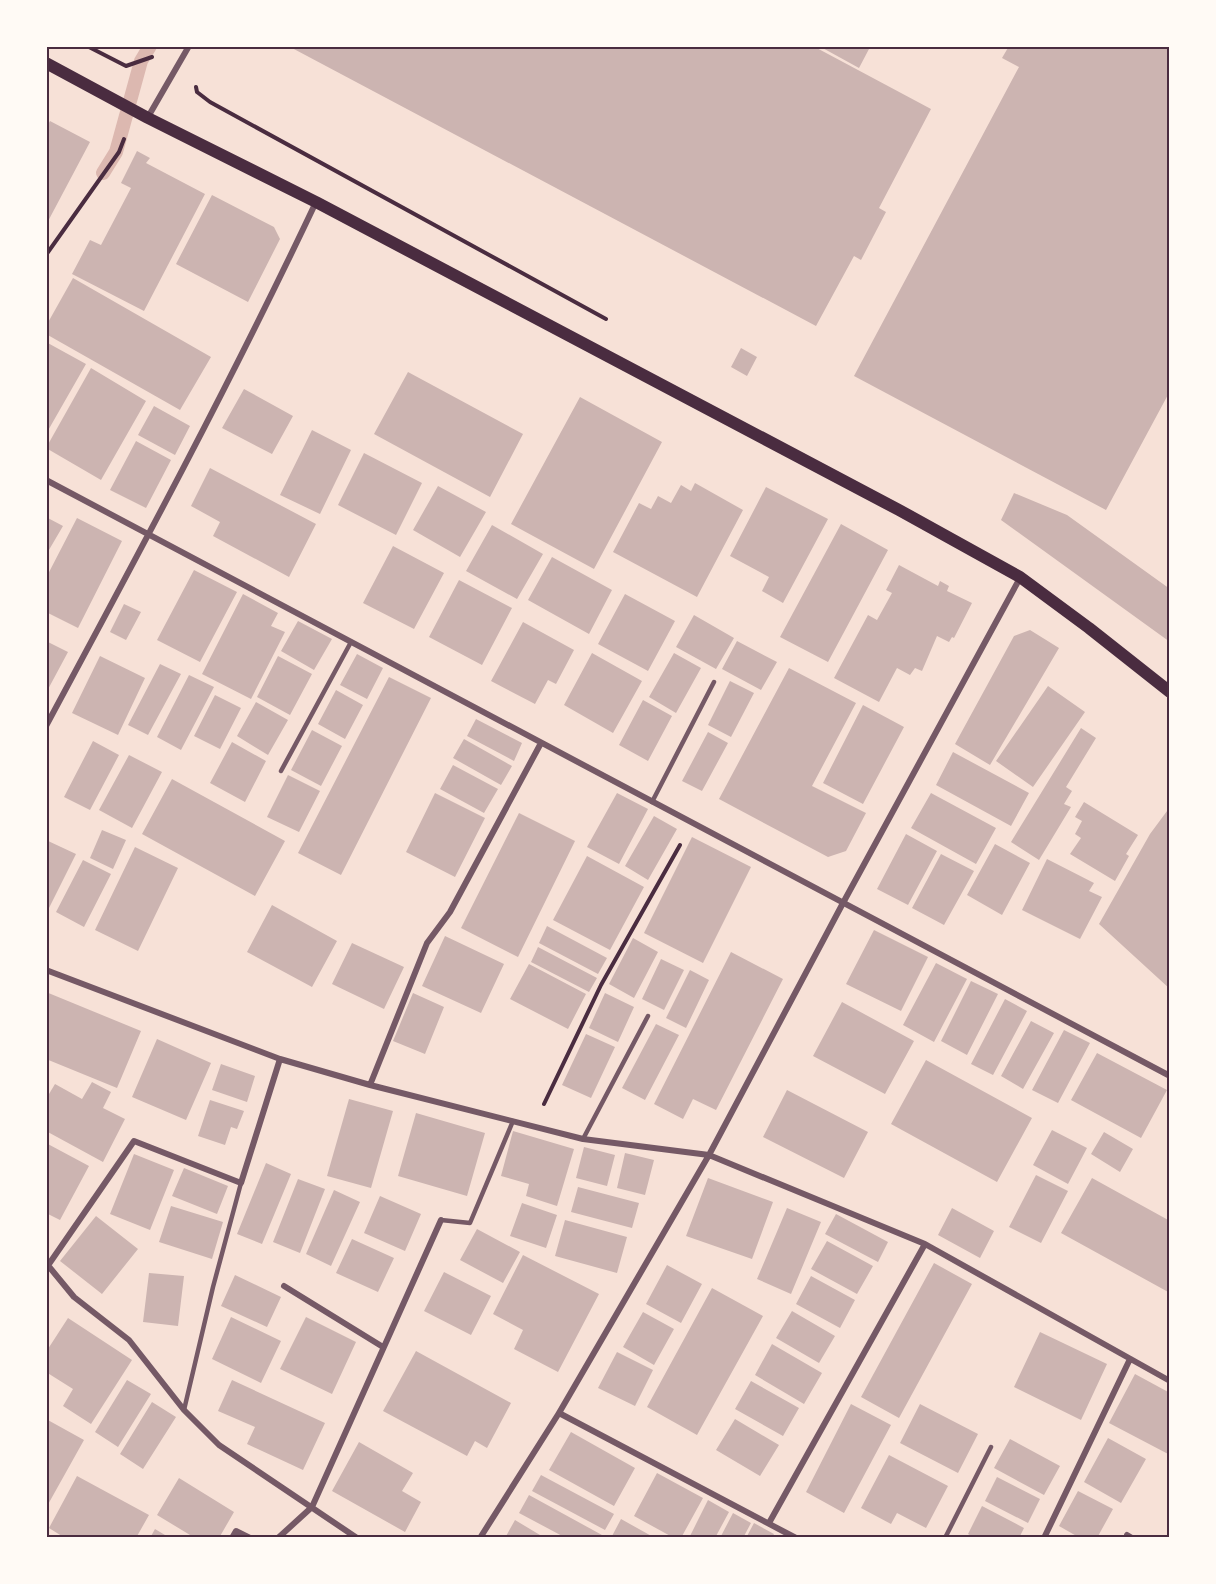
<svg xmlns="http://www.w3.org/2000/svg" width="1216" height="1584" viewBox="0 0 1216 1584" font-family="'Roboto Serif',serif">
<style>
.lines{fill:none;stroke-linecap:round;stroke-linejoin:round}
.stream{stroke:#dcb8b0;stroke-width:14}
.building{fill:#ccb4b1}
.path{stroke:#4a2c40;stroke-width:4}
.service{stroke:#755966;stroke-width:4.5}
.minor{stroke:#755966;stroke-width:6}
.secondary{stroke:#4a2c40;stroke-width:12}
.neatline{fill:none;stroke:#4a2c40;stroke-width:2}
</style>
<rect width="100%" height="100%" fill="#f7e1d7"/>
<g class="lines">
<path class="stream" d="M103,173L116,152L141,61L150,46"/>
</g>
<path class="building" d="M293,46H813L931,109L879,208L886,212L861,260L854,256L816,326L292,48Z
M819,46H865L869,49L859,68Z
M1009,46H1170V391L1106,510L854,376L1019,67L1002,58Z
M50,121L90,142L46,225V128Z
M137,151L150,158L146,163L205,194L144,311L72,274L90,240L101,245L131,188L121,183Z
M212,195L274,227L280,239L248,302L176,264Z
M73,278L211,357L180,410L46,334V326Z
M46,342L86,364L46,434Z
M741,348L757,357L747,376L731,367Z
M91,368L146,401L101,480L46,448Z
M408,372L523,434L490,497L374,434Z
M244,389L293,416L272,454L222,428Z
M580,397L662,442L594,569L511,524Z
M154,406L190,426L175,455L138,435Z
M312,430L351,450L320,514L280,495Z
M136,441L171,460L146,508L110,490Z
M364,453L422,483L396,535L338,505Z
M210,468L316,524L289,577L213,536L220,522L191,506Z
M695,483L743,510L697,597L613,552L639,503L651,509L658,496L671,503L681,485L691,491Z
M438,486L486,512L460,557L413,530Z
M766,487L828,519L783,603L762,591L769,577L730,556Z
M1014,493L1067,515L1170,589V642L1001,520Z
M46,517L63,526L46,555Z
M77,518L122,541L78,628L46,612V578Z
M841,524L888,550L828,662L780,637Z
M492,525L543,554L517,599L466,571Z
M393,546L444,573L414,629L363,603Z
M552,557L612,590L589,634L528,600Z
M899,565L938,586L940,581L949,586L947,591L972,603L954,638L952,637L949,642L937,636L922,671L915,668L910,675L897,668L879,702L834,678L868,615L877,620L892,593L886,590Z
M194,570L237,592L200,662L157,640Z
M459,580L512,608L482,665L429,637Z
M243,594L278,613L271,626L285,632L251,699L202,674Z
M625,594L675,621L648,671L598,644Z
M124,604L141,612L126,640L110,632Z
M694,615L734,638L716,669L676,647Z
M298,621L332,639L314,670L281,651Z
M523,622L574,650L556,684L548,680L535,704L491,681Z
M1030,630L1059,648L990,765L955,744L1014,636Z
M46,641L68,652L46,693Z
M737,641L777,662L761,690L722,669Z
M592,653L642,681L613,733L564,705Z
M674,653L701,668L676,713L649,697Z
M357,654L383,668L367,699L340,685Z
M100,656L145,678L118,735L72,713Z
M278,656L312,674L290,715L257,697Z
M160,664L181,674L148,735L128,725Z
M789,668L856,703L812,786L866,813L846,851L828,857L719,799Z
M189,675L214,687L181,750L157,737Z
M389,677L431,698L341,875L298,853Z
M730,681L754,693L731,737L708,725Z
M1048,686L1085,712L1033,787L996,761Z
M336,690L363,705L345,739L318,724Z
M215,695L241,708L220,749L194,736Z
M643,700L672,716L648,761L619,745Z
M256,702L288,720L268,755L237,736Z
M863,705L904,727L863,804L823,783Z
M476,719L522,743L514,761L467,736Z
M1081,728L1096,738L1066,787L1072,791L1064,804L1071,807L1039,860L1011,842Z
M312,730L342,746L321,786L291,770Z
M708,732L728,743L702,791L682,781Z
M464,739L512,766L501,785L453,758Z
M93,741L119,755L90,810L64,797Z
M232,742L266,761L245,802L210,783Z
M953,752L1029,793L1011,826L936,785Z
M129,755L162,772L132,828L99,810Z
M453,765L498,789L484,813L440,789Z
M288,775L320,791L299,832L267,817Z
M172,779L285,841L255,896L142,834Z
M435,793L485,818L455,877L406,852Z
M617,793L648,809L619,864L587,847Z
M931,793L996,828L976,864L911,828Z
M1084,802L1138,835L1126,854L1129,856L1115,881L1070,854L1081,838L1075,834L1082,821L1075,817Z
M1170,807V989L1099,924L1150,834Z
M519,813L575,841L518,957L461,928Z
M654,816L677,829L648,880L625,866Z
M102,830L126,840L113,869L90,858Z
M906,834L937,851L908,905L877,889Z
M692,837L751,867L703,963L644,933Z
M46,840L76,854L46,914Z
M995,844L1030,863L1002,915L967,895Z
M135,847L178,868L138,951L95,930Z
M941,854L974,871L944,925L912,908Z
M587,856L644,887L610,950L553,920Z
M1047,859L1094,883L1089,891L1102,897L1080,939L1022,910Z
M83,860L111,874L84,927L56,912Z
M272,905L337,941L312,987L247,952Z
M547,926L607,958L598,974L539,943Z
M874,930L928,957L901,1011L846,984Z
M445,936L504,964L481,1013L422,986Z
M633,938L658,952L634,998L609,984Z
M352,943L404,967L384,1009L332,984Z
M538,947L597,978L589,992L531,962Z
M731,952L783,979L716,1110L693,1099L683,1119L654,1104Z
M661,959L684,970L664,1010L642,999Z
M936,963L967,979L934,1042L903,1025Z
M529,964L586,994L568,1029L510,999Z
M690,970L709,980L686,1028L666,1018Z
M971,981L998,994L967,1055L941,1041Z
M46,992L141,1031L117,1088L46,1059Z
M413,993L444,1007L425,1054L393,1041Z
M605,993L634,1007L618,1042L589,1028Z
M1005,999L1027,1011L993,1075L971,1064Z
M842,1002L914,1041L885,1094L813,1056Z
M1031,1021L1054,1033L1023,1089L1001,1076Z
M656,1024L679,1035L645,1100L622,1088Z
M1064,1030L1090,1043L1058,1103L1032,1090Z
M586,1034L615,1047L591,1098L562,1085Z
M157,1039L211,1063L186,1120L132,1097Z
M1097,1053L1167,1090L1141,1138L1071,1100Z
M926,1060L1032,1118L997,1182L891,1124Z
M221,1064L255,1076L247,1102L212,1090Z
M92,1082L111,1092L103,1108L125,1119L103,1162L46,1131V1099L55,1084L82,1099Z
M787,1090L868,1132L844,1178L763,1137Z
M349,1099L393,1111L371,1188L327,1176Z
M210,1100L244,1111L237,1129L231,1127L225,1145L198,1136Z
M416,1113L485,1133L467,1196L398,1176Z
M1052,1130L1087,1148L1068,1184L1033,1165Z
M513,1131L574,1149L557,1206L526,1196L529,1184L501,1176Z
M1104,1132L1133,1149L1120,1172L1091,1154Z
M46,1143L89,1166L60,1220L46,1213Z
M584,1147L615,1155L607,1186L576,1178Z
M625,1153L654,1160L645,1195L617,1188Z
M134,1154L174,1170L150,1230L110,1214Z
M266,1163L291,1174L262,1244L237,1234Z
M184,1168L228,1186L217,1214L172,1196Z
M1036,1175L1068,1191L1041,1243L1009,1227Z
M708,1178L773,1202L752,1259L686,1236Z
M1092,1178L1170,1221V1293L1061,1233Z
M298,1179L325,1189L300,1253L273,1242Z
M578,1187L639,1203L632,1228L571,1212Z
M334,1190L360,1202L331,1266L306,1254Z
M380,1196L421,1214L405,1251L364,1233Z
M522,1203L557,1215L546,1248L510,1236Z
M171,1206L223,1222L212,1259L159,1242Z
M787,1208L821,1222L791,1294L757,1279Z
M952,1208L994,1231L980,1258L938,1235Z
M836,1214L888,1242L878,1262L825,1234Z
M96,1216L138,1249L102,1294L60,1261Z
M565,1220L627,1237L617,1273L555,1256Z
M477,1229L520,1252L503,1283L460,1260Z
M352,1239L394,1258L378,1292L336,1273Z
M827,1241L873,1266L857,1294L811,1269Z
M523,1255L599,1294L558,1372L514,1349L523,1330L493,1314Z
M934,1263L972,1284L899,1418L861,1397Z
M667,1265L702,1284L681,1323L646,1304Z
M444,1272L491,1296L471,1335L424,1311Z
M149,1273L184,1276L178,1326L143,1322Z
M235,1275L281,1297L267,1327L221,1306Z
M811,1276L855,1300L840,1328L796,1304Z
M712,1288L763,1316L697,1435L647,1407Z
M792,1311L835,1336L819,1363L776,1338Z
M643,1312L674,1329L654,1365L623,1347Z
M231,1317L281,1341L261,1383L212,1359Z
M306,1317L356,1342L332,1394L280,1369Z
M68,1318L132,1360L91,1424L63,1406L73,1389L46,1372V1352Z
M1040,1332L1107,1364L1081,1420L1014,1387Z
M772,1344L822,1373L804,1404L755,1375Z
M416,1351L511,1403L487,1448L475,1441L467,1456L383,1411Z
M617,1352L653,1370L635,1406L598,1388Z
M1135,1374L1170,1393V1455L1109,1423Z
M127,1380L151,1394L118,1447L95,1432Z
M232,1380L325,1423L303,1470L247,1444L255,1427L218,1411Z
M751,1381L799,1408L783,1436L735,1409Z
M152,1402L176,1417L143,1469L120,1454Z
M851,1404L891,1425L844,1513L806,1492Z
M920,1404L978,1434L958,1473L900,1443Z
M46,1419L84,1440L46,1508Z
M735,1419L779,1445L760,1476L716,1450Z
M571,1432L635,1468L614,1506L549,1470Z
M1108,1438L1146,1459L1121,1503L1084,1482Z
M1010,1439L1060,1466L1044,1495L994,1468Z
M359,1442L413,1473L402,1491L421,1502L405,1532L332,1491Z
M889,1455L948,1486L926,1528L897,1513L891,1524L861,1508Z
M657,1473L703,1498L681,1538H674L634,1516Z
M541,1475L614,1514L605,1530L532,1491Z
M77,1476L149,1515L136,1538H65L49,1528Z
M997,1477L1040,1499L1028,1523L985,1501Z
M179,1478L234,1512L219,1538H195L157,1515Z
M1078,1491L1113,1509L1097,1538H1080L1059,1526Z
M529,1495L602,1535L601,1538H566L519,1513Z
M708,1500L729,1512L715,1538H689Z
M982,1506L1024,1528L1019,1538H975L968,1534Z
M733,1513L751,1523L743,1538H720Z
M621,1519L655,1538H611Z
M515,1520L545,1538H505Z
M754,1523L774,1534L772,1538H746Z
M155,1529L170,1538H150Z"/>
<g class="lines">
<path class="path" d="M87,46L126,66L152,57
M196,87L197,92L210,102L606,319
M46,255L119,152L124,139
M544,1104L601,985L680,845"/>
<path class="service" d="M281,771L351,642
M652,802L714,682
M583,1139L648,1016
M441,1220L470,1223L513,1121
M184,1410L213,1287L241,1183
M945,1538L991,1447"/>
<path class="minor" d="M148,117L189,46
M46,480L1170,1076
M46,726C139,553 232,380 316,202
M46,970L280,1059L370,1085L583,1139L709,1155L925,1244L1170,1381
M370,1085L427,943L450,912L541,743
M46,1263L74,1297L129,1340L184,1410L219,1445L357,1538
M49,1264L134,1141L241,1183L280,1059
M284,1286L383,1347
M559,1413L796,1538
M769,1523L925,1244
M1127,1535L1132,1538
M232,1538L236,1531L250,1538
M278,1538L312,1507L441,1220
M480,1538L559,1413L709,1155L843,903L1020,578
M1044,1538L1130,1359"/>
<path class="secondary" d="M46,63L148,118L316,202L899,510L1020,577L1089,628L1170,692"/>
</g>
<rect width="1216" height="1584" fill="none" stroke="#fffaf5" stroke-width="96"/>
<rect x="48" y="48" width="1120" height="1488" class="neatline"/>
</svg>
